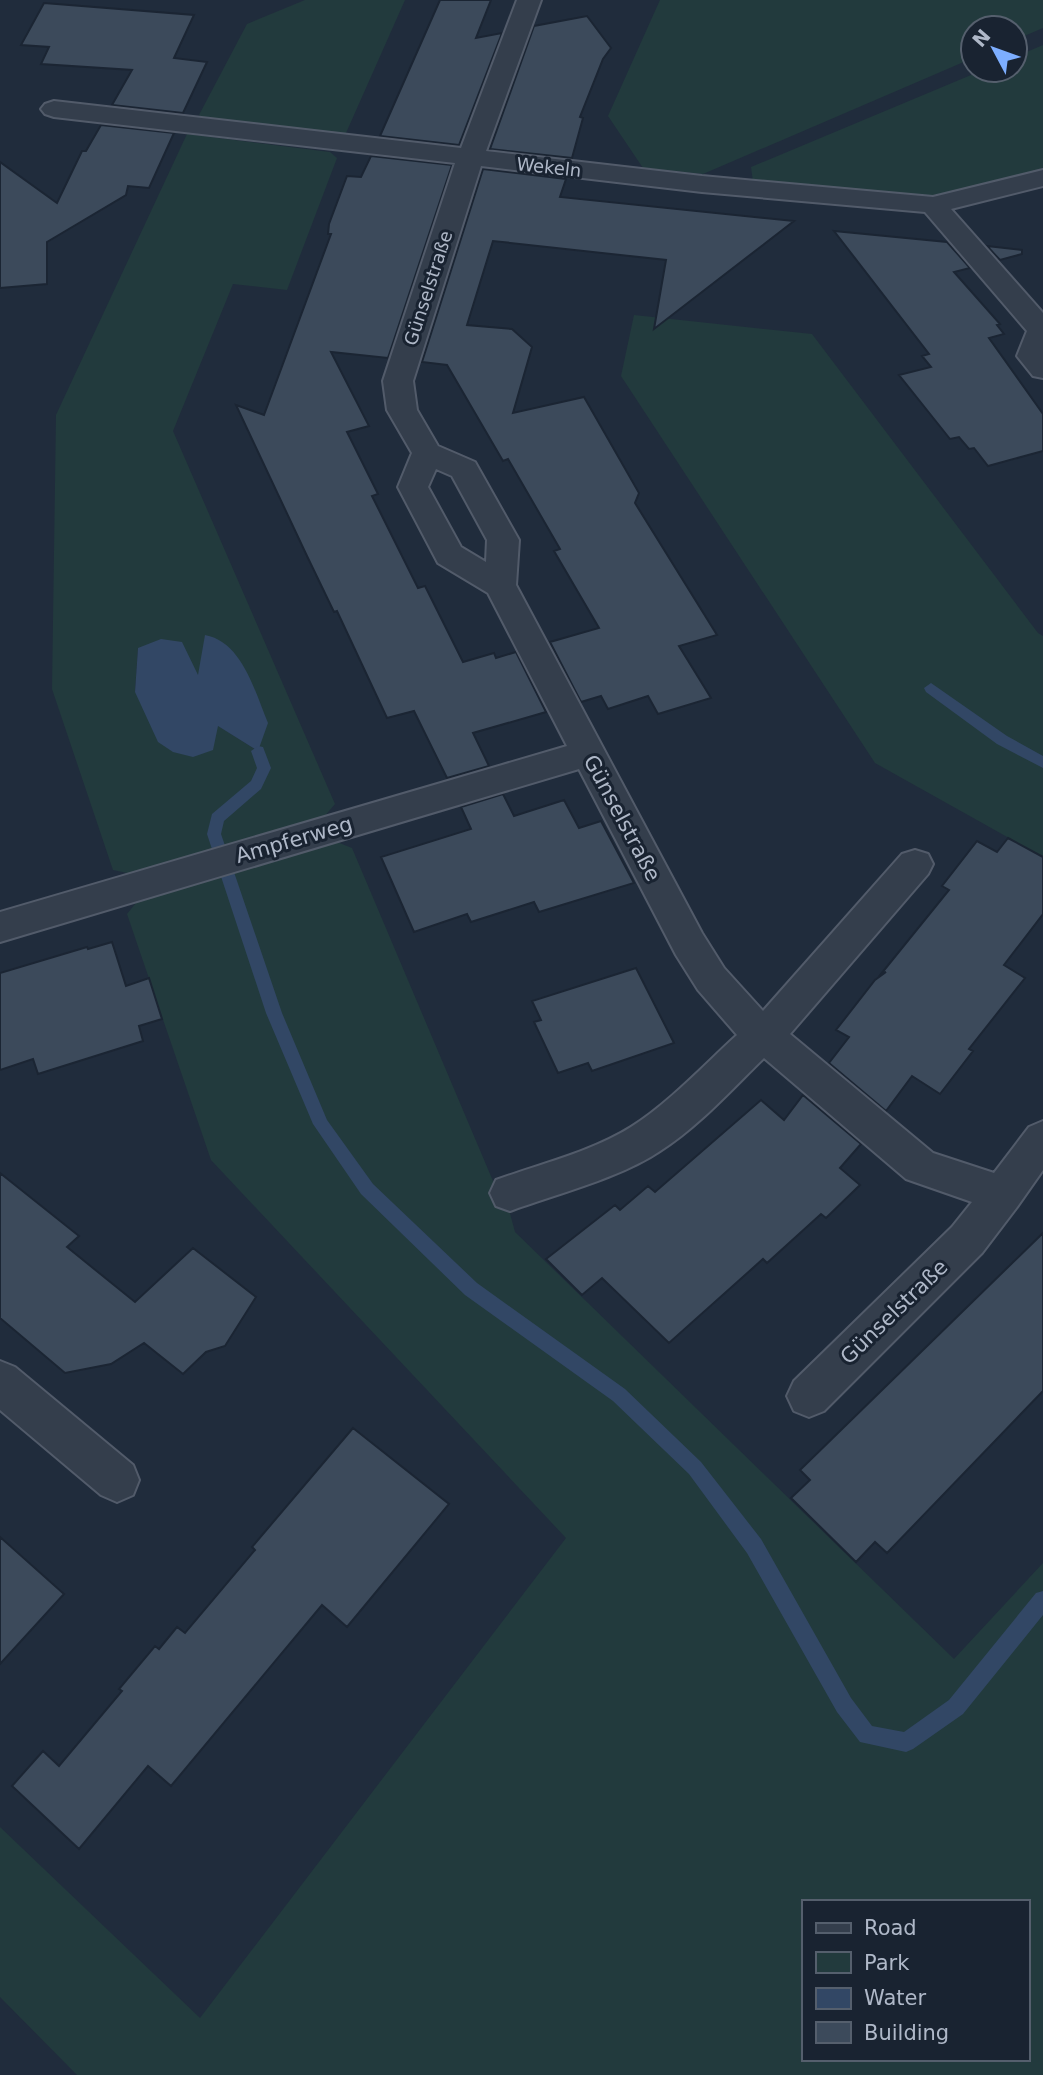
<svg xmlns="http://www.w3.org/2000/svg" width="1043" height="2075" viewBox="0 0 1043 2075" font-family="'DejaVu Sans',sans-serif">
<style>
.green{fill:#223a3d;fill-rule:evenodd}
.water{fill:#324765}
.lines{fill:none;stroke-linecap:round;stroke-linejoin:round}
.stream{fill:#324765;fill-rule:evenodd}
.building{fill:#3c4a5b;stroke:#1b2533;stroke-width:2}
.minor-casing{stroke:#525b6a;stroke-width:4}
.minor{fill:#343e4c;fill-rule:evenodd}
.labels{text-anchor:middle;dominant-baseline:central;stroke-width:6;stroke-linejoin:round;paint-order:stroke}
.far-street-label{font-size:18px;fill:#afb8c8;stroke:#192331}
.street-label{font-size:21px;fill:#afb8c8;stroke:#192331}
</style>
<rect width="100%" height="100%" fill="#202c3c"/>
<path class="green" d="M305,0H405L346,133L336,136L204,121L199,115L247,24Z
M660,0H1043V28L1015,40V28H973V58L703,174L643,168L608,116Z
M1043,45V170C1003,180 962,194 921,196C865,197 808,187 753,182L751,167L983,70H1015V57Z
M187,134L330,152L337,158L287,290L233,284L173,431L335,804L323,818L132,874L113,870L52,689L56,415ZM138,648L198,676L258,751L217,725L135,692Z
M634,315L812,334L1038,633L1043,636V857L875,763L621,376Z
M332,840L352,848L493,1181L509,1210L515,1232L954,1659L1043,1563V2075H77L0,1997V1827L200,2018L566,1538L211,1160L127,914L140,898ZM803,1902H1027V2059H803Z"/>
<path class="water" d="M205,635C243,642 255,693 268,723L258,751L218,726L213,750L193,757L173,752L158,742L135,692L138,648L161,639L182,642L198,675Z"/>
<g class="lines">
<path class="stream" d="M931,683L1007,736L1043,756V768L997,744L926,692L924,688Z
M258,746L263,747L271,768L261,789L224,821L221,834L282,1013L327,1120L373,1184L477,1283L625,1389L701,1462L761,1539L851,1698L872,1726L904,1732L949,1700L1036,1593L1043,1591V1615L963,1714L913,1749L906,1752L860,1742L837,1712L747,1553L689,1474L613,1401L465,1295L361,1194L313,1124L266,1013L207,834L212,814L251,781L257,768L251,751Z"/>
</g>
<path class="building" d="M440,0H491L476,38L502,33L459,145L380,136Z
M44,3L194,15L174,58L207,62L183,113L112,105L132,70L41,64L49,47L21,45Z
M587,16L611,48L603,59L580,117L583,118L572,158L490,149L534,26Z
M101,125L174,133L149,188L128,186L126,195L47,242V284L0,288V162L57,203L82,151H86Z
M371,156L452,165L388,358L331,352L369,426L347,432L378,494L372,496L418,588L425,586L463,662L494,653L496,658L516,652L546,712L473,733L489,766L447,778L414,711L387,718L337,611L334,612L307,556L236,405L264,415L331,234H328L329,224L347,176L361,177Z
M483,169L566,179L560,197L794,221L654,329L666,260L493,241L467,325L512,329L532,347L513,413L584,397L639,493L635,503L717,635L679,646L711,698L658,714L648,696L608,709L601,696L581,702L550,642L599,628L554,551L560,549L508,459L503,461L447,365L422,362Z
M834,231L947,242L970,268L954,272L1000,324L997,325L1004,334L989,338L1043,414V451L988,466L974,448L969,449L959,437L950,439L899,375L931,367L922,356L929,354Z
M987,246L1022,250V254L1000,260Z
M503,794L514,816L564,800L579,828L601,821L634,883L539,912L534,902L471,922L467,914L414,932L381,857L471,829L461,807Z
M1008,838L1043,857V914L1004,965L1025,978L969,1049L973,1051L940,1094L912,1076L886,1111L829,1063L849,1037L836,1030L875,980L886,972L881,974L949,890L942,886L977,841L997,852Z
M112,942L126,986L149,978L162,1019L139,1026L143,1041L38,1074L33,1059L0,1070V973L87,947L88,949Z
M636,968L674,1043L592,1071L588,1063L558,1073L534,1022L541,1020L532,1001Z
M803,1095L861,1144L840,1168L860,1185L826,1218L821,1214L767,1263L763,1259L669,1343L602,1278L582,1295L546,1259L615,1205L620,1210L648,1186L655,1192L761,1100L784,1120Z
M0,1173L79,1236L67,1247L135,1302L193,1248L256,1297L225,1346L206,1352L183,1374L144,1343L111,1364L65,1373L0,1318Z
M1043,1233V1391L887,1553L875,1542L856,1562L791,1498L810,1480L800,1470Z
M353,1428L449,1504L347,1627L322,1605L171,1786L148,1766L79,1849L12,1786L43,1751L59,1766L122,1691L119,1689L155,1646L159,1649L177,1627L185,1633L255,1550L252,1547Z
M0,1537L64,1594L0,1664Z"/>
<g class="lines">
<g class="minor-casing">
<path id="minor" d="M517,0H541L486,151L702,176L933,197L1043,170V186L951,209L1043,313V378L1033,376L1017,356L1027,331L925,212L702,192L481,166L413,381L417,410L438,446L475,462L519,540L516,585L702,933L724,968L763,1011L902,854L915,850L928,854L933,864L928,874L790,1034L933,1153L994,1173L1029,1127L1043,1121V1170L1017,1207L982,1253L824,1411L809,1417L794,1411L787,1396L794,1381L952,1227L972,1202L906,1179L764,1058C731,1090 699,1126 660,1151C620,1178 556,1194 510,1211L496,1206L490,1193L496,1180C540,1164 591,1152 631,1127C670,1102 703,1066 737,1035L698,990L676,955L579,769L0,942V912L567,746L488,593L438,563L398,487L412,453L387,410L383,381L455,163L54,117L45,114L41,109L45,104L54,101L461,148ZM436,469L452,476L487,540L486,562L461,547L428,487Z
M0,1361L15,1367L133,1465L139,1480L133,1495L117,1502L101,1495L0,1410Z"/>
</g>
<use href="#minor" class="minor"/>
</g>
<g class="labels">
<g class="far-street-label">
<text transform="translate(549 167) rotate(6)">Wekeln</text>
<text transform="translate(428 288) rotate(-72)">Günselstraße</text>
</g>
<g class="street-label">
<text transform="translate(622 818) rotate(62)">Günselstraße</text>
<text transform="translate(294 840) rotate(-16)">Ampferweg</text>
<text transform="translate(894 1312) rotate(-44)">Günselstraße</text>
</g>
</g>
<rect x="802" y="1900" width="228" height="161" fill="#192331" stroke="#555f6d" stroke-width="2"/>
<rect x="816" y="1923" width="35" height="10" fill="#343e4c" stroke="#555f6d" stroke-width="2"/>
<text x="864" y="1935" font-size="21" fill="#afb8c8">Road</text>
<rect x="816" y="1952" width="35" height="21" fill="#223a3d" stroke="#555f6d" stroke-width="2"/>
<text x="864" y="1970" font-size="21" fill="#afb8c8">Park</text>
<rect x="816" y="1988" width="35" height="21" fill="#324765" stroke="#555f6d" stroke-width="2"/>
<text x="864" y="2005" font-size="21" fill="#afb8c8">Water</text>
<rect x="816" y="2022" width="35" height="21" fill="#3c4a5b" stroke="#555f6d" stroke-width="2"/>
<text x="864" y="2040" font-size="21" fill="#afb8c8">Building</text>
<g transform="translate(994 49) rotate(311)"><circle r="33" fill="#192331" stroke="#555f6d" stroke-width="2"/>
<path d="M0-5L12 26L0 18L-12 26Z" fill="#7daeff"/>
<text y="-10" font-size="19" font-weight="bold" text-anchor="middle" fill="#afb8c8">N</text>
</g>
</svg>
